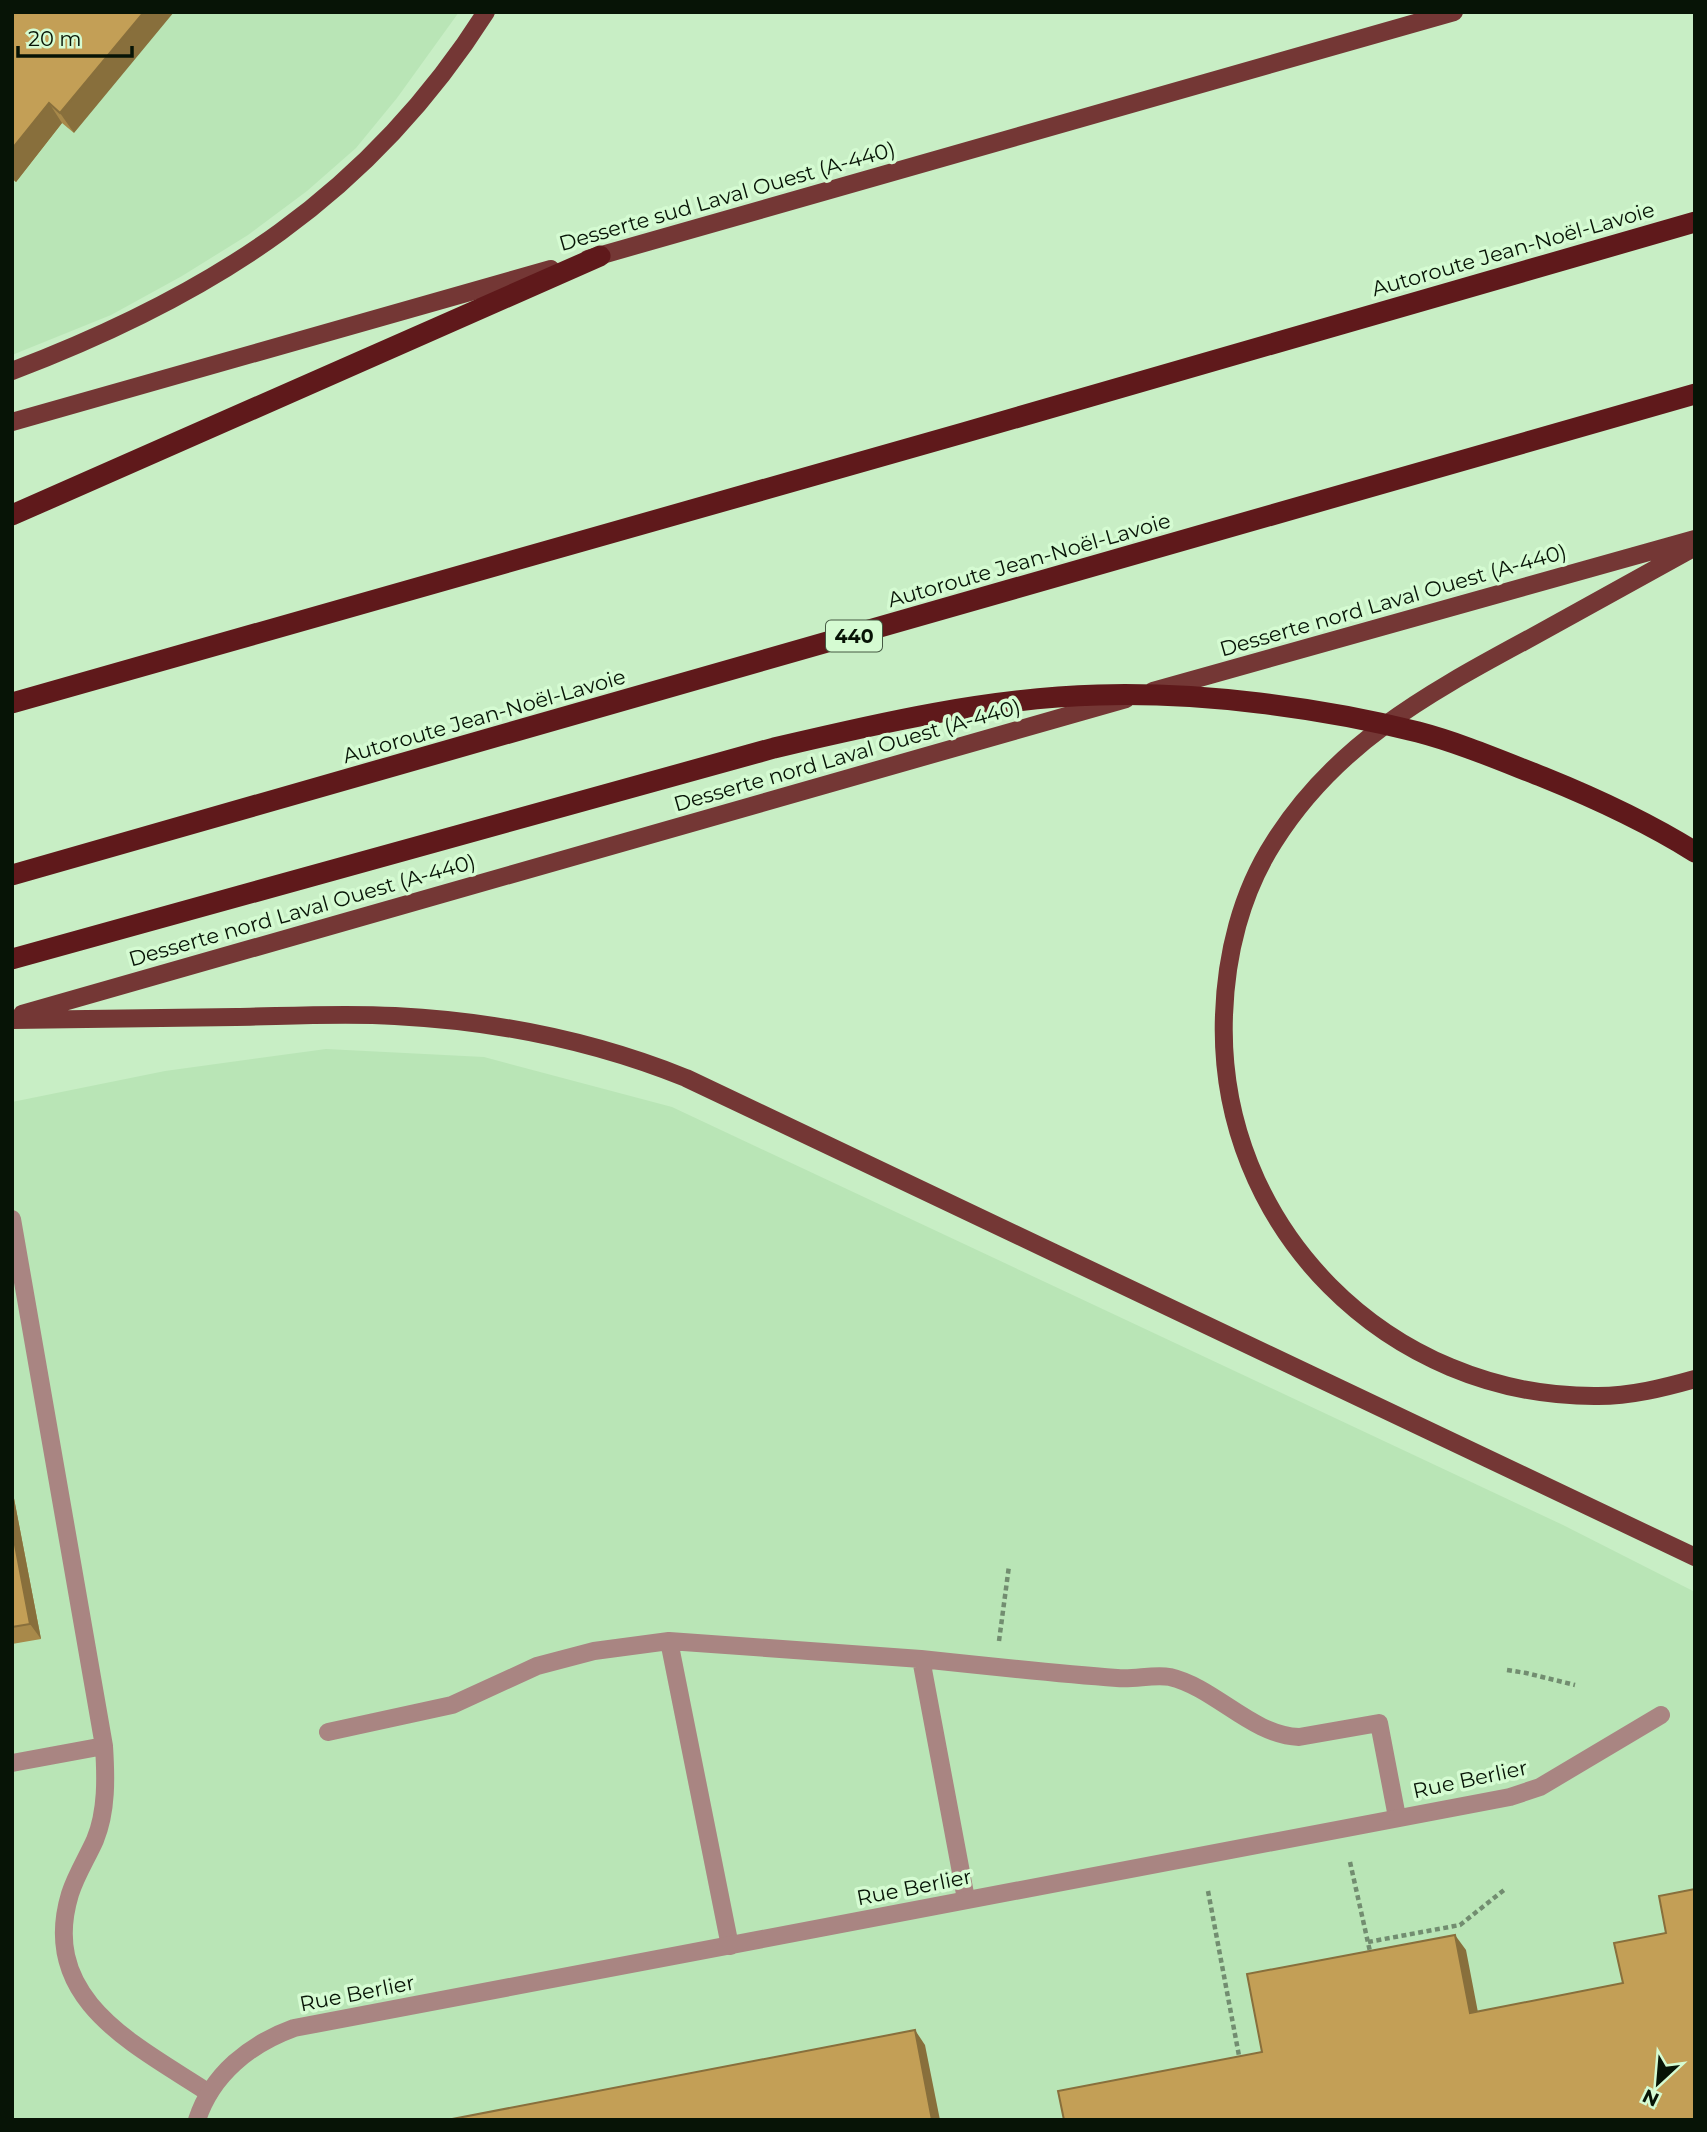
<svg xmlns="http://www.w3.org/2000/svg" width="1707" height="2132" viewBox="0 0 1707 2132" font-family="Montserrat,sans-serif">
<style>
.built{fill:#b9e5b6}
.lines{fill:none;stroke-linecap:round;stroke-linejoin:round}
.path{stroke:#728d70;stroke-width:4.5;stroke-dasharray:5 3.5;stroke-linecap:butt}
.service{stroke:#a98582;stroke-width:18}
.minor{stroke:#a98582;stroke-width:18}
.primary{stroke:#743735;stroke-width:18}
.motorway{stroke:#5f191b;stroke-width:21}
.wall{fill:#a8894a}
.shaded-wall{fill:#886f3c}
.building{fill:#c39f56;stroke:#886f3c;stroke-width:2}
.labels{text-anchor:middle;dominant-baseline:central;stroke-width:7;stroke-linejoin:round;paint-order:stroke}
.shield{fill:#d5fbd2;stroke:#455943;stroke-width:2}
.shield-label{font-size:19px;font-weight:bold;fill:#071406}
.street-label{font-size:21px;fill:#071406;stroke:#d5fbd2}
</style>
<rect width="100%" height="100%" fill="#c8eec5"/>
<path class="built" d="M12,12H459L397,98L356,148L307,191L248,235L182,276L111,315L12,355Z
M326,1049L484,1057L672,1107L1563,1525L1695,1592V2120H12V1102L165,1071Z"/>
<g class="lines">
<path class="path" d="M999,1641L1009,1566
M1507,1670L1526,1673L1575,1685
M1350,1862L1371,1956
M1208,1891L1240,2061
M1368,1942L1460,1925L1504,1890"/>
<path class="service" d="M12,1219L104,1746L12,1763
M921,1659C986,1666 1051,1673 1117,1678C1134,1680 1153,1674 1170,1677C1216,1688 1251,1735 1299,1737L1379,1723L1397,1817
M328,1732L452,1705L537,1666L594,1651L669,1641
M104,1746C106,1777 107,1811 95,1840C87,1858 76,1875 70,1894C38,2000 136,2045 209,2093
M730,1946L669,1641L921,1659L966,1899"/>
<path class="minor" d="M197,2120C212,2074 250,2044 294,2028L1510,1797L1540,1787L1661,1715"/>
<path class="primary" d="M588,259L1454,12
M12,371C212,295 369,196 486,12
M12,422L551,269
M1695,547C1637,579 1580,611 1523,642C1425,695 1335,745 1274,842C1241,893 1226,955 1224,1015C1216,1227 1389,1398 1598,1396C1631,1396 1663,1388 1695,1379
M1153,691L1695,539
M22,1014L1126,699
M12,1020C87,1019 161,1018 236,1017C289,1016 342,1013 395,1016C494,1021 594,1041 686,1078L1695,1557"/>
<path class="motorway" d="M12,515L600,256
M12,703L963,433L1695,222
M12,875L1695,394
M12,959L774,748C880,723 988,698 1098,695C1200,692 1319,707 1418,732C1460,743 1502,761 1543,777C1595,798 1647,822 1695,852"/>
</g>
<path class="wall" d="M12,12L74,133L62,123L16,182L12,179Z
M12,1488L41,1639L12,1644Z"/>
<path class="shaded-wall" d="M144,12H174L74,133L60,113Z
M49,103L62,123L16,182L12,177V149Z
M12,1488L41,1639L30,1624L12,1529Z
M1455,1935L1466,1950L1481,2028L1470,2013Z
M915,2030L925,2045L940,2120H932Z"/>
<path class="building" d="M12,12H144L60,113L49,103L12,149Z
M12,1529L30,1624L12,1627Z
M1695,1889V2120H1064L1058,2091L1262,2052L1247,1974L1455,1935L1470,2013L1623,1983L1614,1943L1666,1933L1659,1896Z
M915,2030L932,2120H447Z"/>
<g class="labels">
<rect class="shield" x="826" y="620.5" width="56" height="31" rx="5"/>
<g class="shield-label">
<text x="854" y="636">440</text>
</g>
<g class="street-label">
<text transform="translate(727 196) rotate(-16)">Desserte sud Laval Ouest (A-440)</text>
<text transform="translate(1513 249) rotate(-16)">Autoroute Jean-Noël-Lavoie</text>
<text transform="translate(1029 560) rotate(-16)">Autoroute Jean-Noël-Lavoie</text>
<text transform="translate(1393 600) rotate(-16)">Desserte nord Laval Ouest (A-440)</text>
<text transform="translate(484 716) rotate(-16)">Autoroute Jean-Noël-Lavoie</text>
<text transform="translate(847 755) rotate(-16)">Desserte nord Laval Ouest (A-440)</text>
<text transform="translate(302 910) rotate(-16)">Desserte nord Laval Ouest (A-440)</text>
<text transform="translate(1470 1779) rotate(-12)">Rue Berlier</text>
<text transform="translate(914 1887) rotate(-11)">Rue Berlier</text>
<text transform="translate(357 1993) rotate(-11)">Rue Berlier</text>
</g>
</g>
<rect width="1707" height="2132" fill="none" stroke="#071406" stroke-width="28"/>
<g transform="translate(1658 2083) rotate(206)" stroke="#d5fbd2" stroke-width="5" paint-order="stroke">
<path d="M0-5L12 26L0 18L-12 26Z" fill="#071406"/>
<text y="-10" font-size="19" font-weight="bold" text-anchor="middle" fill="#071406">N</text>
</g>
<path d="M18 46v10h114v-10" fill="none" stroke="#071406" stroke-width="3.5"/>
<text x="28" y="46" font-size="21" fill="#071406" stroke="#d5fbd2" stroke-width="5" paint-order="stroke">20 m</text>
</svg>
